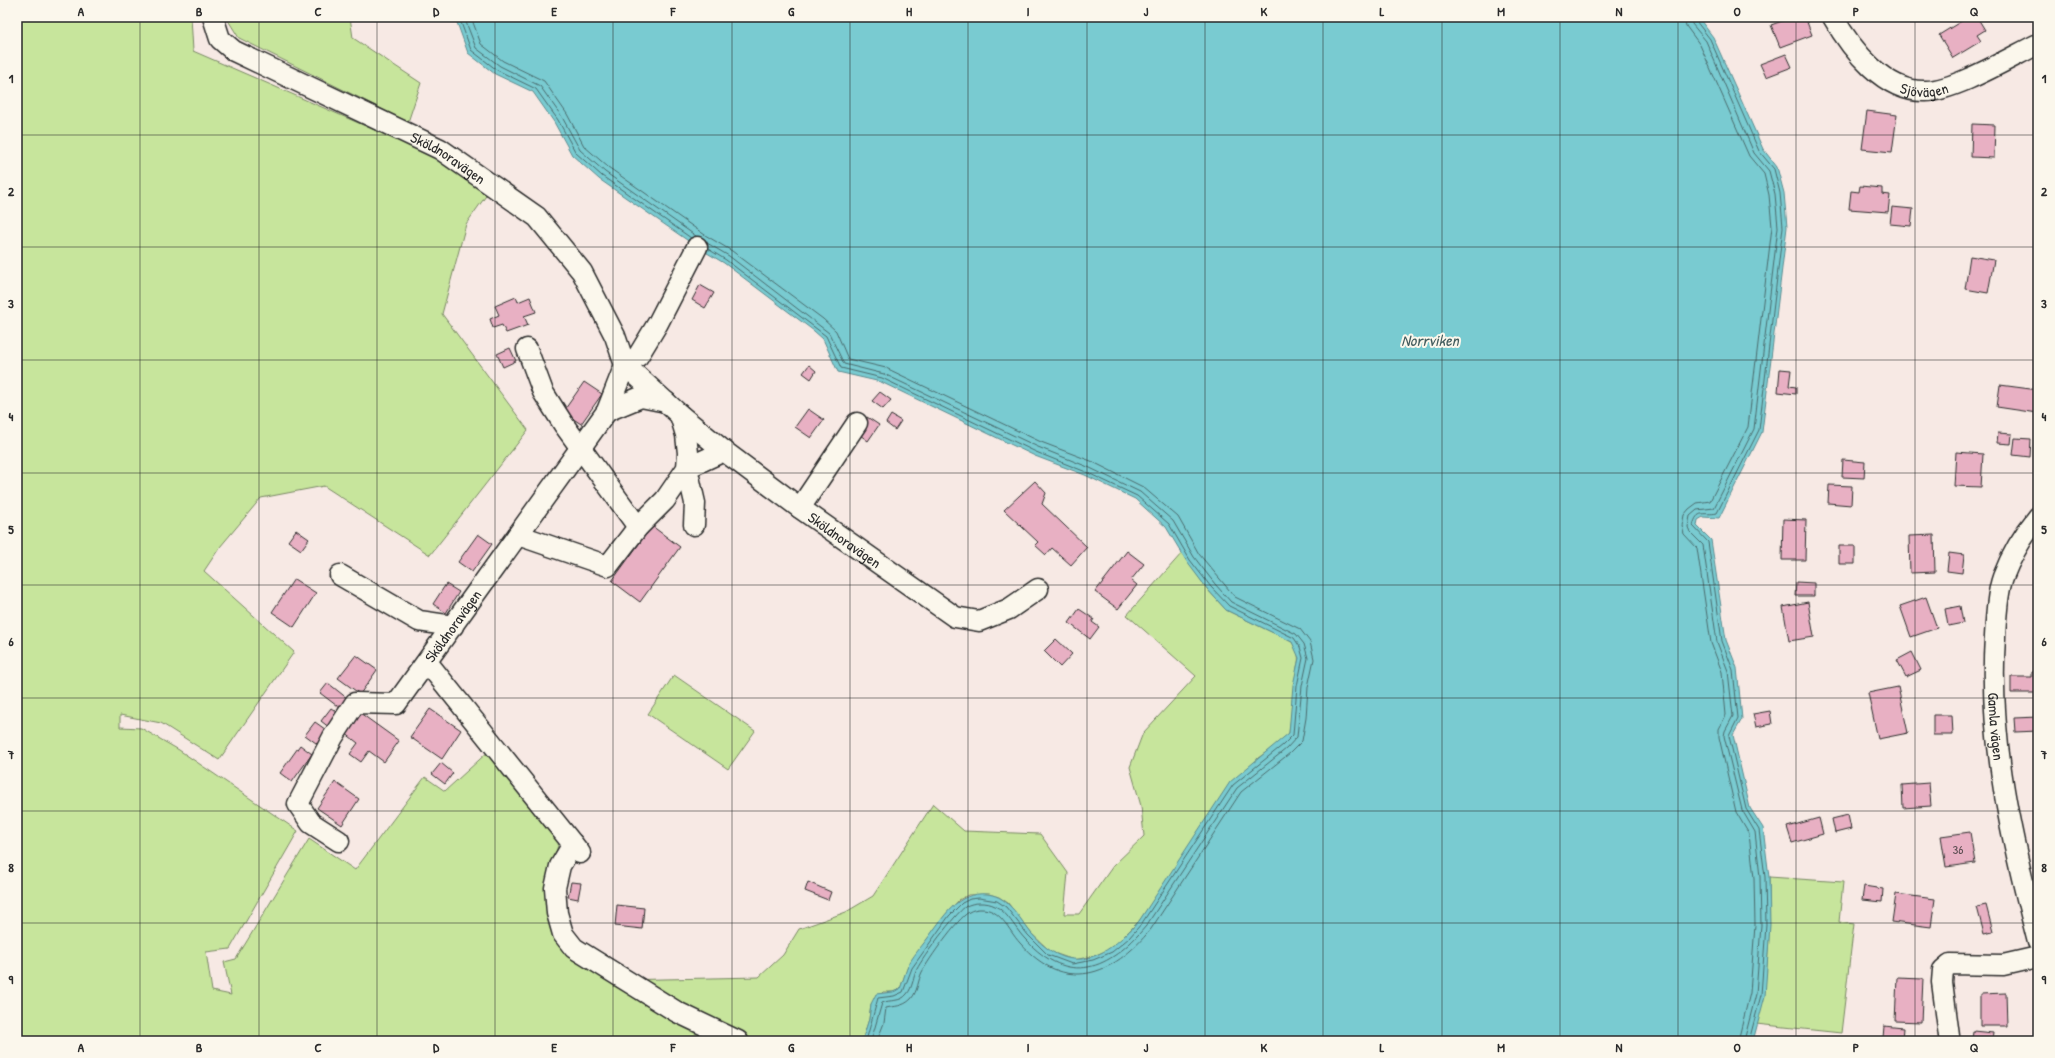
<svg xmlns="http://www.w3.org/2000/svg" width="2055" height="1058" viewBox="0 0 2055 1058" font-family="'Patrick Hand',sans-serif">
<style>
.green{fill:#c7e59c;stroke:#798864}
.water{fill:#79cbd1;stroke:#5a8b8f}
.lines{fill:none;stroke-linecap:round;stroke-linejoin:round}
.shore{stroke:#4a6b6d;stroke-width:1}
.building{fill:#e8b0c3;stroke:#2b2b2b}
.minor-casing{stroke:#2b2b2b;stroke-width:23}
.minor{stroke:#fbf7ec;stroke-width:20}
.grid{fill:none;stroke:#2b2b2b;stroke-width:1;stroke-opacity:0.55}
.labels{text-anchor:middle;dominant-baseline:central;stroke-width:4;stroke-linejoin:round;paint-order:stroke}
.number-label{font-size:13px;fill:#5a4c51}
.street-label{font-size:15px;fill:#2b2b2b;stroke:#fbf7ec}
.water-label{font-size:16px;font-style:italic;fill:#425b5d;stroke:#fbf7ec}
.neatline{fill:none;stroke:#2b2b2b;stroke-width:1.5}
.grid-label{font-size:13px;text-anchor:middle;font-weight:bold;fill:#2b2b2b}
</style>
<rect width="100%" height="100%" fill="#f7e9e4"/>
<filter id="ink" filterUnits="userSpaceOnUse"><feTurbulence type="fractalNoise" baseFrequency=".025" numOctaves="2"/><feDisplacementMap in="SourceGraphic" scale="8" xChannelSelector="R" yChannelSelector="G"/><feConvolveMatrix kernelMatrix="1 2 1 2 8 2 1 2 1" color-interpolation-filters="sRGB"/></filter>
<g filter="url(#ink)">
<path class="green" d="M17,17H191L193,51L432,155L488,193L466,224L442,314L528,430L430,555L324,486L261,498L220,547L204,571L294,652L219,760L161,723L120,715V727L141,728L179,750L298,831L230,949L206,952L212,991L231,995L224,962L236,959L309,839L355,870L425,777L445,791L490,750L561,836L554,858L551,913L617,980L759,977L783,955L799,929L846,912L873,896L933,804L964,831L1040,834L1068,873L1064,914H1079L1113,866L1144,836L1141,806L1130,767L1143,733L1196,676L1127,615L1182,553L1208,590L1226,610L1292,642C1298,651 1300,657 1297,667L1289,733L1281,742L1258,758L1139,921L1111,949L1093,956L1074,960L1051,952L1031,933L1008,903L999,897L989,894L968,895L959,900L946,914L908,966L900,989L893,992H883L871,1004L869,1019L862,1041H17Z
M226,17H350L353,38L421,83L408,122L239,38Z
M674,675L755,731L728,769L648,714Z
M1769,877L1843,882L1839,922L1854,924L1841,1033L1756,1024C1770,976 1770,926 1769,877Z"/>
<path class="water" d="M455,17H1698L1713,37L1763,149L1777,167L1784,193L1787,227L1762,432L1719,518L1703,517L1698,520L1697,526L1711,540L1726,640L1737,668L1742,719L1733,735L1750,808L1763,828L1769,877L1770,925L1765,996L1753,1041H862L869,1019L871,1004L876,994L893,992L900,989C903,981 905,973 908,966C912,957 921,947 927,939C943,918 957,891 987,894C995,895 1002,898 1008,904C1017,912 1023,923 1031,933C1070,978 1105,959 1139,921L1230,782L1289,733L1293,685L1299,658L1292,642L1226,610L1208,590L1187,562L1166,527L1135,499L1085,475L1035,456L881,382L838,372L823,339L814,331L724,263L697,247L599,179L572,155L554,122L533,92L495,74L468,53Z"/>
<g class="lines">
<path class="shore" d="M459,17L471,50L497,70L536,89L558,120L576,153L602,176L691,238
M464,17L476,48L500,66L540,86L562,117L580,150L605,172L696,236
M471,17L481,44L503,61L544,81L567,114L584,146L608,167L705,235L732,251L823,319L836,331L848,359L886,368L1041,442L1091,461L1143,487L1178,517L1199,554L1235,597L1300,629L1310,642L1314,659L1308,687L1306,718L1302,741L1290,753L1241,792L1151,929C1112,977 1065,994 1020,943C1008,930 1001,908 980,909C977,909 972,910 969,912C957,919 929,959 922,972C918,980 918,991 911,999C903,1007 894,1006 886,1008L884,1023L877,1041
M1684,17L1686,26L1700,45L1749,156L1764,174L1769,195L1772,227L1748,427L1710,501L1697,503L1689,509L1684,515L1682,526L1684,534L1697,548L1711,643L1722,672L1726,715L1719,729V737L1736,812L1749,834L1754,878L1755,925L1750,993L1738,1041
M1690,17L1692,24L1706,41L1754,153L1769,171L1775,194L1778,227L1754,429L1714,508L1697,510L1690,516L1688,527L1690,532L1703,545L1717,642L1728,671L1733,716L1725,731L1724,736L1742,810L1755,832L1760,877L1761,925L1756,994L1744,1041
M1695,17L1696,21L1710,39L1759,151L1774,169L1780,193L1783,227L1759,430L1717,513C1705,516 1697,508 1693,526L1708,542L1722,641L1733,670L1738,718L1729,736L1746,809L1759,830L1765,877L1766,925L1761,995L1749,1041
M707,243L729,256L829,333L844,364L884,374L1038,447L1088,467L1140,492L1173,521L1194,557L1215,584L1231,602L1296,634L1304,644L1308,658L1302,686L1297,737L1286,749L1237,788L1146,926C1109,970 1069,987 1025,939C1011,924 1004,902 980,903C975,903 969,904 965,907C955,914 923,957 917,969C913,977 913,987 907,994C900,1003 890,999 882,1003L871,1041
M708,249L726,260L826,336L841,368L882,378L1036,452L1086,472L1137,496L1169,524L1190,560L1211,587L1229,606L1294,638L1300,647L1303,658L1297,686L1293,735L1283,745L1233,785L1142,923L1129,938L1112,952L1093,960L1072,964L1048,955L1028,935L1006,907L997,901L979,898L970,899L962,903L949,916L912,968L903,992L894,996L878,998L866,1041"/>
</g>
<path class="building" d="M1793,17H1805L1812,35L1780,47L1771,25Z
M1968,17H1977L1985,30L1977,35L1981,41L1953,58L1939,35Z
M1786,54L1792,67L1766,77L1760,64Z
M1867,111L1897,115L1892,152L1862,149Z
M1972,124L1995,125L1994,158L1971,157Z
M1860,186L1882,188V194L1890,195L1888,212L1849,209L1851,191L1859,192Z
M1892,207L1913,209L1911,226L1890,224Z
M1970,256L1994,260L1988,293L1965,289Z
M700,285L714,293L705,308L692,300Z
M516,297L518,302L530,297L536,312L524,316L528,325L506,333L502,325L493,328L490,319L499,315L495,306Z
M510,348L516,361L503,367L497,354Z
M809,365L816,371L811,379L803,373Z
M1780,369L1791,370L1789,386L1796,387V394L1778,392Z
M584,382L602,394L581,424L563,412Z
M2000,385L2038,390L2037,413L1997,407Z
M880,392L891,400L883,409L872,401Z
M808,409L824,420L811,438L795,427Z
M891,415L901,421L895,430L886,423Z
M867,417L879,425L868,441L856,432Z
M1998,433L2012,434L2011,444L1997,443Z
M2015,438L2031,439L2030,457L2013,455Z
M1956,452L1983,454L1981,487L1954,486Z
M1843,460L1865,462L1864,478L1842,477Z
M1035,481L1046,493L1042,504L1087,547L1071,565L1052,548L1046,555L1035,545L1038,542L1004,510Z
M1829,485L1852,486L1851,505L1828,503Z
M1783,519L1806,520L1805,560H1782Z
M652,526L680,547L640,602L612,581Z
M296,530L309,539L301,550L288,541Z
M478,534L492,544L472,572L458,562Z
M1934,535L1935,572L1910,573L1909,536Z
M1839,546H1855V564H1839Z
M1127,551L1144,564L1131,580L1137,585L1118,609L1095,592Z
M1949,553L1964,555L1962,573L1947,571Z
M294,579L316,593L294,627L272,612Z
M1796,582L1814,583V596H1795Z
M446,584L459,592L446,613L433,604Z
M1926,597L1937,628L1911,637L1900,606Z
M1808,602L1814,637L1789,641L1783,607Z
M1960,606L1963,623L1948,626L1945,609Z
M1079,609L1094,619L1092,622L1099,627L1090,639L1069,623Z
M1056,639L1072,654L1060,667L1044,651Z
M1912,652L1921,670L1906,677L1897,660Z
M356,655L377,670L360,694L338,678Z
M2032,672H2038V693H2011V677H2032Z
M328,683L348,699L341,709L320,693Z
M1898,687L1908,733L1878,739L1868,693Z
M331,708L340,714L330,728L321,721Z
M430,709L461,730L442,759L410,737Z
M356,710L399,741L384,762L369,751L361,762L350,754L358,743L341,730Z
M1770,711L1772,724L1756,727L1753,714Z
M1933,715H1952L1953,735H1933Z
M2038,717V731L2015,732L2014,718Z
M315,722L329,732L320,746L305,735Z
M300,745L312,754L292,782L280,773Z
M441,763L453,773L445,784L432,774Z
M335,782L359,799L342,825L317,808Z
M1929,783L1931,806L1903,808L1902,785Z
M1848,815L1851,829L1835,833L1832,819Z
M1819,818L1823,834L1792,843L1787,827Z
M1970,832L1975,863L1946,867L1941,836Z
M571,882L581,883L578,899L568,897Z
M808,882L831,892L828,900L805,891Z
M1864,886L1883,889L1882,902L1862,900Z
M1896,894L1935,899L1931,927L1892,922Z
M617,905L644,908L642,929L615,926Z
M1986,905L1993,932L1984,934L1977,907Z
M1897,978L1923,979L1921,1022L1895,1021Z
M2006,993L2007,1026H1980V994Z
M1884,1026L1903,1028L1902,1039L1883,1038Z
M1973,1031L1993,1033L1992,1041H1972Z"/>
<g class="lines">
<g class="minor-casing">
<g id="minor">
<path id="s1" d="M213,17L220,39L234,51L440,149L537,217L582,272L615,336L625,365L680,415L724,451L800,508L955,617L979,621L1009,609L1038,589"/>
<path id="s2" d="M1833,17C1851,49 1885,93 1926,91C1954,91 2011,57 2038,44"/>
<path d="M527,349L543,392L564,425L638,527"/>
<path d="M625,365L638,356L658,323L697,247"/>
<path d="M607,411L641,397L666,402"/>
<path d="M800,508L857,423"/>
<path id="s3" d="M2038,517C2024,534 2011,556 2003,577C1997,593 1996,619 1995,637C1988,740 2012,842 2038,942"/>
<path d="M694,525L695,503L687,468L724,451"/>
<path d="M518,535L608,566L638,527L665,500L687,468L688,453L686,435L680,415"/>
<path d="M340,575L419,621L453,626"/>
<path d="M427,662L580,853"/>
<path id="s4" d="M339,841L311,823L298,804L333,737L355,703L396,704L607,411L625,365"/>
<path d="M573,844L560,866L555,888L557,913L563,934L574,948L677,1012L738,1041"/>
<path d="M1949,1036L1942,982L1943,970L1950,964L2003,965L2038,957"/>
</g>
</g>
<use href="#minor" class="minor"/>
</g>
</g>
<path class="grid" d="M140,17V1041M259,17V1041M377,17V1041M495,17V1041M613,17V1041M732,17V1041M850,17V1041M968,17V1041M1087,17V1041M1205,17V1041M1323,17V1041M1442,17V1041M1560,17V1041M1678,17V1041M1796,17V1041M1915,17V1041M17,135H2038M17,247H2038M17,360H2038M17,473H2038M17,585H2038M17,698H2038M17,811H2038M17,923H2038"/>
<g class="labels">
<g class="number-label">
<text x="1958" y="849">36</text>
</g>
<g class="street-label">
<text stroke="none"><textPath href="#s2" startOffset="123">Sjövägen</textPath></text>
<text stroke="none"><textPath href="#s1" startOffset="281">Sköldnoravägen</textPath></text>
<text stroke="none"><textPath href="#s1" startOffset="843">Sköldnoravägen</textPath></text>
<text stroke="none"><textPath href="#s4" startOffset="310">Sköldnoravägen</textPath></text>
<text stroke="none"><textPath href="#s3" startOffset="220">Gamla vägen</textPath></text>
</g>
<g class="water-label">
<text x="1430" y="340">Norrviken</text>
</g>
</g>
<rect width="2055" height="1058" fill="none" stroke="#fbf7ec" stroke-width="44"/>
<rect x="22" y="22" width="2011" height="1014" class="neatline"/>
<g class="grid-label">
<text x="81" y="16">A</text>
<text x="199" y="16">B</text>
<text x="318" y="16">C</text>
<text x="436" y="16">D</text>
<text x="554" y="16">E</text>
<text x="673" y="16">F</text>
<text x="791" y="16">G</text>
<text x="909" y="16">H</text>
<text x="1028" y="16">I</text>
<text x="1146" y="16">J</text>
<text x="1264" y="16">K</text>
<text x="1382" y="16">L</text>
<text x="1501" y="16">M</text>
<text x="1619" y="16">N</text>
<text x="1737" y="16">O</text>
<text x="1856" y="16">P</text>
<text x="1974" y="16">Q</text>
<text x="11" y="83">1</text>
<text x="2044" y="83">1</text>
<text x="11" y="196">2</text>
<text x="2044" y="196">2</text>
<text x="11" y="308">3</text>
<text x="2044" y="308">3</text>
<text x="11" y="421">4</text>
<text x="2044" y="421">4</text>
<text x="11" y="534">5</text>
<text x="2044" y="534">5</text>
<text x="11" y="646">6</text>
<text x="2044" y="646">6</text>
<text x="11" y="759">7</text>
<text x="2044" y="759">7</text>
<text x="11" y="872">8</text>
<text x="2044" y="872">8</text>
<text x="11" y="984">9</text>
<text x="2044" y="984">9</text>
<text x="81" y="1052">A</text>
<text x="199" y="1052">B</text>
<text x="318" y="1052">C</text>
<text x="436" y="1052">D</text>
<text x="554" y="1052">E</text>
<text x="673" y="1052">F</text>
<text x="791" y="1052">G</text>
<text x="909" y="1052">H</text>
<text x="1028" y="1052">I</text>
<text x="1146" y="1052">J</text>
<text x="1264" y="1052">K</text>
<text x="1382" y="1052">L</text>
<text x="1501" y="1052">M</text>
<text x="1619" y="1052">N</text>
<text x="1737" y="1052">O</text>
<text x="1856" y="1052">P</text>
<text x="1974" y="1052">Q</text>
</g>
</svg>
